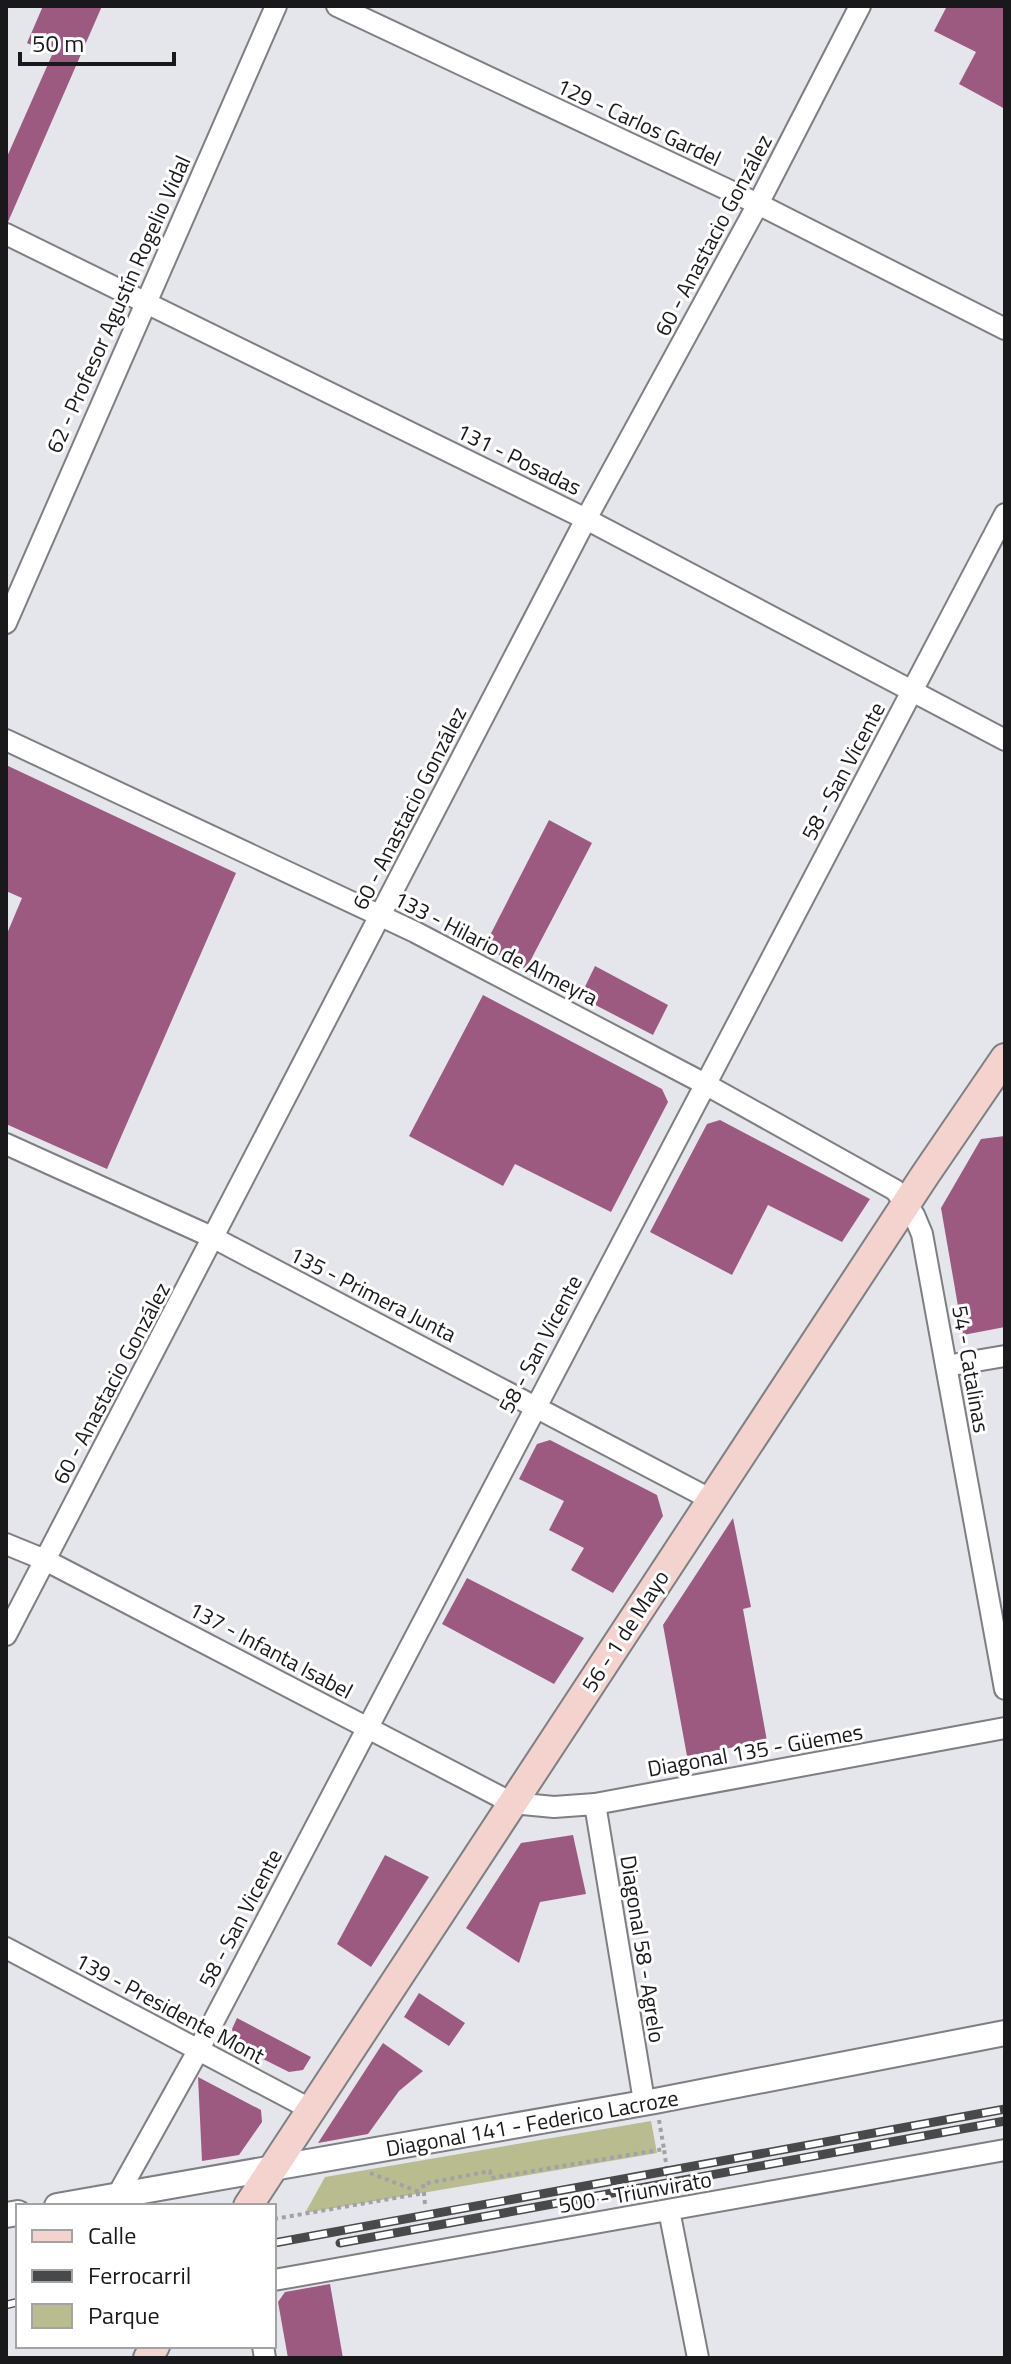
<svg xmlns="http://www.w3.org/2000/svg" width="1011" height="2364" viewBox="0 0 1011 2364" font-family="'Titillium Web',sans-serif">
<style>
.green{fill:#b9bc8f}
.building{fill:#9c5a81}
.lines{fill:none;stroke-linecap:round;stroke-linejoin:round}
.minor-casing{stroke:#7e7f83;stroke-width:24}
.tertiary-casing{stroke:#7e7f83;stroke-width:28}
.secondary-casing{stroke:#7e7f83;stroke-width:32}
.path{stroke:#a2a2a6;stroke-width:4;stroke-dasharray:4 4;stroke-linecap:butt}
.minor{stroke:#fff;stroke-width:20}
.tertiary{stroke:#fff;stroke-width:24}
.secondary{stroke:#f4d2ce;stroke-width:28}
.rail-casing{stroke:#48494b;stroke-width:9}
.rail{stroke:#fff;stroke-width:6;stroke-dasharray:18;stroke-linecap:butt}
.labels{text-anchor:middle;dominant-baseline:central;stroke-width:6;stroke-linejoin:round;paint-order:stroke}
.street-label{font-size:22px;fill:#19191b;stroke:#fff}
</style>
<rect width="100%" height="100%" fill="#e5e6eb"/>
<path class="green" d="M651,2121L657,2153L305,2213L325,2177Z"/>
<path class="building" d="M43,6H102L8,222L6,159L52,55L27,43Z
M947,6H1005V109L959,84L976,52L934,31Z
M6,765L236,873L107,1169L6,1124V936L22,898L6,891Z
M549,820L592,843L526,969L484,947Z
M595,966L668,1005L653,1035L580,997Z
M483,995L662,1089L668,1102L611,1212L515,1164L503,1186L409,1136Z
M720,1120L870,1199L842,1242L768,1205L732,1275L650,1232L707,1124Z
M1005,1136V1327L963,1335L941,1208L981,1139Z
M550,1440L657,1495L663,1516L613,1593L571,1570L584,1548L549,1530L564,1501L519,1479L537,1444Z
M733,1518L751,1607L743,1609L767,1741L687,1756L663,1625Z
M467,1578L584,1638L554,1684L442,1624Z
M573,1835L586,1894L540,1902L519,1963L466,1928L521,1843Z
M385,1855L429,1877L371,1967L337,1944Z
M419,1993L465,2023L449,2046L404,2017Z
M237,2018L311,2057L303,2070L289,2072L237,2046L232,2029Z
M383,2043L423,2071L399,2091L368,2134L318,2143Z
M198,2077L261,2110L262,2122L239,2155L202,2161Z
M330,2284L343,2358H288L278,2302L285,2292Z"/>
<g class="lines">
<g class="minor-casing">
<path id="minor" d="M337,6L758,204L1005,329
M6,234L586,519L1005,740
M6,623L276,6
M6,740L415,932L705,1084L895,1190L914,1215L922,1234L1005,1689
M6,1144L214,1238L712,1500
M946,1366L1005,1356
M6,1544L45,1560L512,1803L554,1807L595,1804L1005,1728
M6,1635L586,519L758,204L860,6
M595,1804L644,2101
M6,1948L312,2110
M117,2196L199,2049L1005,514
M669,2210L698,2358
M274,2280L1005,2150
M263,2346L265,2358"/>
</g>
<g class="tertiary-casing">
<path id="tertiary" d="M57,2206L655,2101L1005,2033
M6,2215L18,2213"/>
</g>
<g class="secondary-casing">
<path id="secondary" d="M248,2206L925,1175L1005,1058
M148,2358L155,2346"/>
</g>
<path class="path" d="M659,2120L664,2149
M370,2173L422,2193
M425,2204L423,2184L490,2171L491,2178L664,2149L670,2192
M274,2219L424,2193"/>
<use href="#minor" class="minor"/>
<use href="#tertiary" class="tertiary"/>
<use href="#secondary" class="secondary"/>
<g class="rail-casing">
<path id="rail" d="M274,2243L1005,2109
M340,2243L1005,2121
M6,2305L18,2302"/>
</g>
<use href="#rail" class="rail"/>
</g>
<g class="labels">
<g class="street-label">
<text transform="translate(639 122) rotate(25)">129 - Carlos Gardel</text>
<text transform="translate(713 235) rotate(-62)">60 - Anastacio González</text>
<text transform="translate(118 304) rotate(-66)">62 - Profesor Agustín Rogelio Vidal</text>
<text transform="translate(519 459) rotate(26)">131 - Posadas</text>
<text transform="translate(843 771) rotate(-62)">58 - San Vicente</text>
<text transform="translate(409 808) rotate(-63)">60 - Anastacio González</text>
<text transform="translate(496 948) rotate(27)">133 - Hilario de Almeyra</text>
<text transform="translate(373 1294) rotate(27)">135 - Primera Junta</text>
<text transform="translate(540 1344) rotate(-62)">58 - San Vicente</text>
<text transform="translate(971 1369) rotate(80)">54 - Catalinas</text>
<text transform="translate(111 1383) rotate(-62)">60 - Anastacio González</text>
<text transform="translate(625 1631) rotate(-57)">56 - 1 de Mayo</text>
<text transform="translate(271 1650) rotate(28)">137 - Infanta Isabel</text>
<text transform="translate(755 1750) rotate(-10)">Diagonal 135 - Güemes</text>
<text transform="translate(240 1918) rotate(-62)">58 - San Vicente</text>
<text transform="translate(643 1949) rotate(81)">Diagonal 58 - Agrelo</text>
<text transform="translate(170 2008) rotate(28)">139 - Presidente Mont</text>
<text transform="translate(532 2123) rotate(-10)">Diagonal 141 - Federico Lacroze</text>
<text transform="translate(635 2192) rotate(-10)">500 - Triunvirato</text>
</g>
</g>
<rect width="1011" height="2364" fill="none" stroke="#19191b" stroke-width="16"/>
<rect x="16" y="2204" width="260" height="144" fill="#ffffff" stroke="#a3a3a4" stroke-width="2"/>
<rect x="32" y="2230" width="40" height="12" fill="#f4d2ce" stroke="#a3a3a4" stroke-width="2"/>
<text x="88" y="2244" font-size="24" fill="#19191b">Calle</text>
<rect x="32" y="2270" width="40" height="12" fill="#48494b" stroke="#a3a3a4" stroke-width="2"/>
<text x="88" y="2284" font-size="24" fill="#19191b">Ferrocarril</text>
<rect x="32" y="2304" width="40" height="24" fill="#b9bc8f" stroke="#a3a3a4" stroke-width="2"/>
<text x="88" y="2324" font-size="24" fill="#19191b">Parque</text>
<path d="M20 52v12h154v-12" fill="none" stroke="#19191b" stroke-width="4"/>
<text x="32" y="52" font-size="24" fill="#19191b" stroke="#ffffff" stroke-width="6" paint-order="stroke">50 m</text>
</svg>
